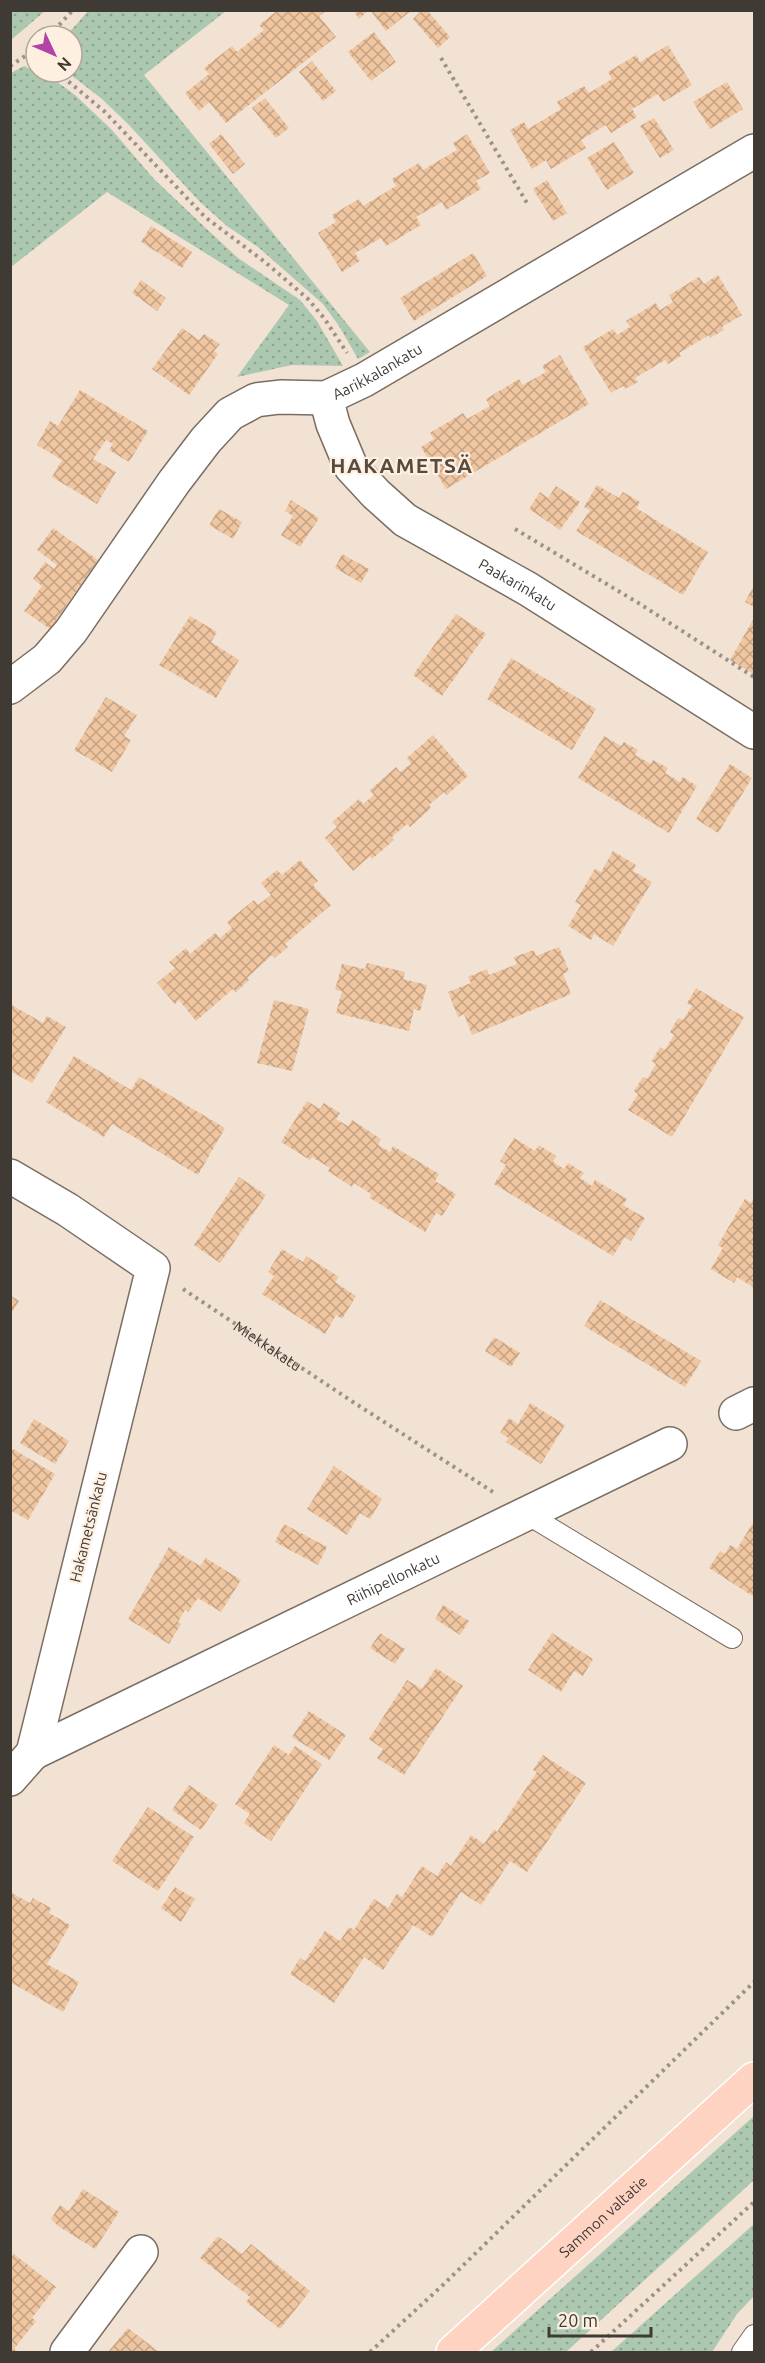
<svg xmlns="http://www.w3.org/2000/svg" width="765" height="2363" viewBox="0 0 765 2363" font-family="Ubuntu,sans-serif">
<style>
.grass{fill:url(#grass-dots)}
.building{fill:url(#building-cross-hatch)}
.lines{fill:none;stroke-linecap:round;stroke-linejoin:round}
.service-casing{stroke:#7a6d61;stroke-width:22}
.minor-casing{stroke:#7a6d61;stroke-width:36}
.primary-casing{stroke:#fff;stroke-width:36}
.path{stroke:#9d9288;stroke-width:4;stroke-dasharray:3 4.5;stroke-linecap:butt}
.service{stroke:#fff;stroke-width:20}
.minor{stroke:#fff;stroke-width:33}
.primary{stroke:#ffd3c2;stroke-width:33}
.labels{text-anchor:middle;dominant-baseline:central;stroke-width:4.5;stroke-linejoin:round;paint-order:stroke}
.street-label{font-size:15px;fill:#403a35;stroke:#feefe1}
.district-label{font-size:21px;font-weight:bold;letter-spacing:1.5px;fill:#584c40;stroke:#feefe1}
</style>
<defs>
<pattern id="grass-dots" width="8" height="8" patternUnits="userSpaceOnUse" patternTransform="scale(1.5)"><rect width="8" height="8" fill="#acc8b1"/><path d="M2 2h.1M6 6h.1" fill="none" stroke="#8da391" stroke-width="1.8" stroke-linecap="round"/></pattern>
<pattern id="building-cross-hatch" width="8" height="8" patternUnits="userSpaceOnUse" patternTransform="scale(1.5)"><rect width="8" height="8" fill="#f0c6a0"/><path d="M0 0l8 8M0 8l8-8" fill="none" stroke="#c4a283"/></pattern>
</defs>
<rect width="100%" height="100%" fill="#f1e2d4"/>
<path class="grass" d="M11,10H45V11L11,40Z
M89,10L226,11L144,75L370,352L358,359L339,326L323,304L258,247L227,226L200,202L128,124L102,99L67,72H72V36H66Z
M24,66L56,81L75,95L111,129L154,179L212,234L238,258L300,300L317,321L343,366L292,365L237,377L289,305L107,192L11,267V73Z
M754,2116V2180L566,2352H491Z
M754,2224V2296L737,2314L712,2352H611Z"/>
<path class="building" d="M278,10H327L319,16L336,37L226,123L209,102L199,111L185,93L209,74L204,68L232,46L237,52L264,30L259,25Z
M353,10H369L359,19Z
M370,10H412L386,31Z
M422,10H427L450,37L438,48L413,19Z
M374,32L396,62L371,81L348,52Z
M668,45L692,85L663,102L658,94L632,109L637,117L611,133L606,125L581,140L586,148L551,169L546,160L532,169L510,130L524,122L528,129L561,109L557,102L584,86L589,93L612,79L608,72L636,55L640,62Z
M312,61L336,91L323,101L299,72Z
M727,82L743,109L710,129L693,102Z
M265,98L289,128L276,138L252,108Z
M654,118L674,150L660,158L640,126Z
M221,134L245,164L233,174L209,144Z
M467,134L490,173L476,181L481,189L446,210L442,202L416,217L421,225L386,246L381,238L355,253L360,261L342,272L318,233L336,222L332,215L359,199L363,206L396,186L392,179L419,163L423,170L457,150L453,143Z
M614,142L634,173L607,190L587,158Z
M547,180L567,213L553,221L533,189Z
M151,226L192,252L182,268L141,242Z
M473,253L487,276L414,321L400,298Z
M718,275L742,315L722,327L724,330L710,338L709,335L679,353L681,356L668,364L665,360L635,378L638,382L625,389L623,386L611,393L583,347L613,329L617,335L630,327L626,321L656,303L660,310L673,302L669,295L699,277L704,284Z
M141,280L166,298L157,311L132,293Z
M182,328L199,340L204,334L220,344L214,351L218,354L189,395L152,369Z
M560,355L589,404L446,489L421,447L434,439L430,433L463,413L467,419L490,406L486,399L519,379L523,385L546,372L542,366Z
M80,390L148,431L129,462L109,450L113,444L106,440L93,459L116,472L97,504L52,477L62,460L37,445L50,421L58,426Z
M597,485L619,498L623,492L640,502L636,508L708,552L683,595L576,531L590,510L584,507Z
M556,486L580,502L560,530L529,509L540,492L548,498Z
M291,500L319,518L300,547L281,535L293,516L285,511Z
M219,509L242,522L233,539L209,525Z
M53,528L98,560L50,629L24,611L42,586L33,579L45,562L54,569L57,565L37,550Z
M342,554L369,569L361,583L335,568Z
M754,585V607L745,602Z
M456,614L486,634L442,696L413,675Z
M190,616L217,632L211,642L239,660L216,698L159,665Z
M754,618V674L730,660Z
M511,658L596,709L572,750L487,699Z
M106,697L137,715L124,736L131,740L112,772L74,750Z
M433,735L468,776L447,795L444,792L429,805L431,808L410,827L407,824L392,837L394,840L372,859L370,856L353,871L325,838L337,827L332,822L359,799L363,804L374,795L370,790L396,767L400,772L411,764L407,758Z
M604,736L621,746L624,742L638,750L635,755L651,764L653,760L668,768L665,773L680,782L683,777L697,786L669,833L578,778Z
M730,764L752,778L718,833L696,819Z
M613,851L636,865L633,871L652,882L613,946L594,934L591,940L568,926L581,905L575,902L595,869L601,872Z
M300,860L318,881L313,885L331,905L285,944L288,947L275,958L272,955L247,978L249,980L236,992L233,989L196,1021L179,1000L175,1004L157,983L175,968L169,962L186,948L190,954L215,933L220,938L232,928L227,922L254,900L258,905L271,895L261,883L277,870L282,875Z
M559,947L569,971L563,974L571,994L472,1035L464,1014L458,1017L448,992L471,983L468,977L487,969L489,975L517,964L514,957L534,950L536,956Z
M367,963L405,972L403,979L427,985L420,1011L414,1009L409,1031L336,1013L342,991L335,990L342,964L365,969Z
M696,988L744,1017L672,1137L628,1110L638,1094L634,1091L643,1077L647,1079L656,1064L652,1061L660,1047L665,1050L674,1035L670,1032L678,1018L683,1020L692,1006L687,1003Z
M274,1000L309,1009L292,1071L257,1063Z
M10,1004L43,1023L47,1016L66,1027L32,1083L10,1071Z
M74,1056L131,1090L139,1077L225,1128L198,1175L112,1124L104,1137L46,1102Z
M307,1101L320,1109L324,1103L340,1113L336,1119L348,1126L352,1120L381,1139L378,1145L390,1152L393,1146L439,1174L435,1181L456,1194L442,1216L436,1213L425,1232L370,1198L371,1194L354,1183L352,1187L328,1171L330,1168L312,1157L310,1160L281,1142Z
M514,1138L535,1151L539,1145L556,1156L553,1162L564,1169L568,1163L584,1173L580,1178L592,1186L595,1180L627,1199L623,1205L645,1218L631,1241L625,1237L613,1256L494,1184L506,1165L500,1161Z
M239,1177L266,1195L220,1263L194,1245Z
M754,1197V1288L737,1277L734,1283L711,1269L723,1248L718,1245L745,1199L751,1203Z
M282,1249L303,1262L306,1256L339,1277L335,1282L356,1296L342,1319L336,1315L325,1334L262,1294L274,1276L268,1272Z
M10,1295L19,1301L10,1315Z
M600,1300L701,1361L685,1387L584,1326Z
M494,1337L520,1353L511,1367L485,1351Z
M530,1403L565,1425L541,1464L506,1442L509,1438L500,1433L509,1418L518,1424Z
M34,1419L69,1441L55,1464L20,1443Z
M13,1449L55,1474L28,1520L10,1510V1454Z
M334,1466L382,1499L370,1519L360,1513L347,1535L307,1509Z
M754,1521V1597L709,1568L720,1551L725,1554L730,1545L737,1549Z
M284,1524L327,1547L318,1565L275,1542Z
M169,1547L200,1566L206,1558L241,1580L221,1612L198,1598L188,1612L185,1610L178,1622L181,1624L169,1644L128,1619Z
M443,1605L469,1621L460,1635L435,1619Z
M380,1633L405,1649L395,1664L370,1648Z
M552,1633L593,1659L583,1676L574,1671L561,1692L528,1670Z
M436,1668L463,1686L404,1775L377,1758L383,1749L369,1739L407,1680L422,1689Z
M309,1711L346,1735L329,1760L292,1737Z
M274,1745L289,1755L295,1746L322,1764L271,1841L244,1823L250,1814L235,1804Z
M543,1755L586,1783L527,1872L510,1861L481,1905L461,1892L432,1937L413,1925L383,1970L364,1957L334,2003L290,1974L300,1958L305,1961L325,1931L340,1941L349,1927L354,1930L374,1899L388,1908L397,1894L402,1897L422,1866L437,1876L446,1862L451,1866L471,1835L484,1844L494,1829L497,1832L537,1772L533,1770Z
M189,1785L218,1805L201,1830L172,1810Z
M148,1807L194,1837L158,1891L112,1861Z
M175,1887L195,1899L181,1922L161,1908Z
M10,1892L30,1903L33,1898L51,1908L49,1913L70,1925L47,1964L79,1982L63,2012L10,1982Z
M83,2189L119,2212L95,2249L58,2226L51,2219L60,2205L69,2211Z
M218,2236L242,2254L251,2244L310,2291L280,2329L246,2302L250,2297L200,2258Z
M14,2254L56,2287L32,2318L36,2321L14,2349L18,2352H10V2259Z
M128,2328L159,2352H108Z"/>
<g class="lines">
<g class="service-casing">
<path id="service" d="M527,1514L732,1638
M742,2352L754,2335"/>
</g>
<g class="minor-casing">
<g id="minor">
<path id="s2" d="M326,398L333,424L351,467L376,494L405,520L528,589L754,732"/>
<path id="s3" d="M10,687L47,659L71,631L174,482L206,440L230,414L256,400L280,397L326,398L364,380L754,151"/>
<path d="M10,1176L68,1210L153,1268L33,1753L10,1779"/>
<path d="M736,1413L754,1404"/>
<path id="s4" d="M33,1753L670,1444"/>
<path d="M67,2352L141,2252"/>
</g>
</g>
<g class="primary-casing">
<g id="primary">
<path id="s5" d="M453,2352L754,2079"/>
</g>
</g>
<g class="path">
<path d="M49,36L73,10"/>
<path d="M441,58L527,203"/>
<path d="M10,66L36,49"/>
<path d="M57,72L105,112L205,217L265,262L308,299L324,318L347,353"/>
<path d="M515,529L640,604L754,677"/>
<path id="s1" d="M183,1289L353,1402L493,1492"/>
<path d="M370,2352L444,2284L754,1982"/>
<path d="M591,2352L754,2202"/>
</g>
<use href="#service" class="service"/>
<use href="#minor" class="minor"/>
<use href="#primary" class="primary"/>
</g>
<g class="labels">
<g class="street-label">
<text stroke="none"><textPath href="#s3" startOffset="510">Aarikkalankatu</textPath></text>
<text stroke="none"><textPath href="#s2" startOffset="279">Paakarinkatu</textPath></text>
<text stroke="none"><textPath href="#s1" startOffset="102">Miekkakatu</textPath></text>
<text transform="translate(88 1527) rotate(-76)">Hakametsänkatu</text>
<text stroke="none"><textPath href="#s4" startOffset="400">Riihipellonkatu</textPath></text>
<text stroke="none"><textPath href="#s5" startOffset="202">Sammon valtatie</textPath></text>
</g>
<g class="district-label">
<text x="402" y="465">HAKAMETSÄ</text>
</g>
</g>
<rect width="765" height="2363" fill="none" stroke="#403a35" stroke-width="24"/>
<g transform="translate(54 54) rotate(134)"><circle r="28" fill="#feefe1" stroke="#b2a79c" stroke-width="1.5"/>
<path d="M0-4.5L10 22L0 15L-10 22Z" fill="#b045a6"/>
<text y="-9" font-size="16" font-weight="bold" text-anchor="middle" fill="#403a35">N</text>
</g>
<path d="M549 2327v9h102v-9" fill="none" stroke="#403a35" stroke-width="3"/>
<text x="558" y="2327" font-size="18" fill="#403a35" stroke="#feefe1" stroke-width="4.5" paint-order="stroke">20 m</text>
</svg>
